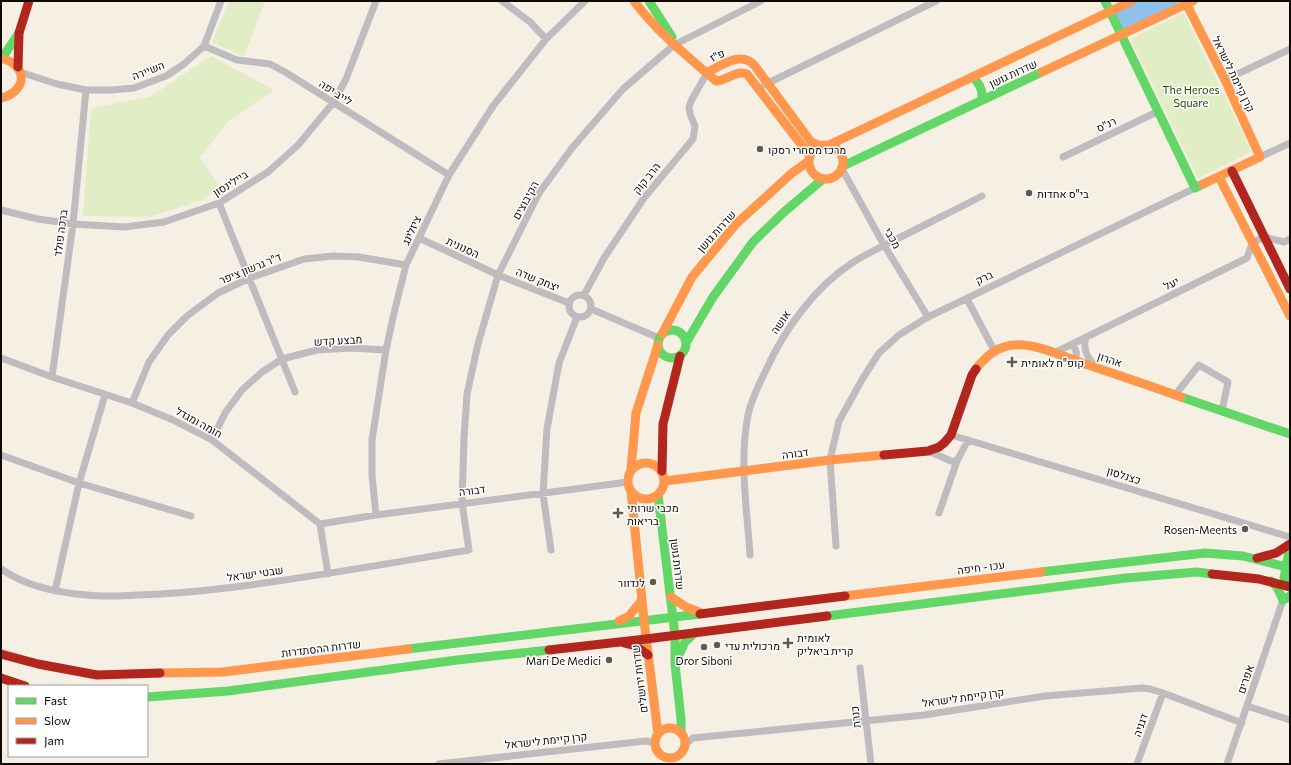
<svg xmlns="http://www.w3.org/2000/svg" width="1291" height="765" viewBox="0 0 1291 765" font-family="Commissioner,Heebo,sans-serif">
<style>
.green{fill:#e0edc5}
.water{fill:#8ec2ea}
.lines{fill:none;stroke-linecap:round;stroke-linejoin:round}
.street{stroke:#bebcbf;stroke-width:7}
.fast{stroke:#63d668;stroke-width:9}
.slow{stroke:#ff974d;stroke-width:9}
.jam{stroke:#b3261e;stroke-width:9}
.poi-dot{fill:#615a51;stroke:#fff;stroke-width:1.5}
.labels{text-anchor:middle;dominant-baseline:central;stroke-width:3;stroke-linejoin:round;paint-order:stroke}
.street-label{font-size:11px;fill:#110a02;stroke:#fff}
.park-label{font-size:11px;fill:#2d4304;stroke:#fff}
.poi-label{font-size:11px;fill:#110a02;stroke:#fff;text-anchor:start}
</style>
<rect width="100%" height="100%" fill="#f6efe4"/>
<path class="green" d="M229,1H265L244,57L212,42Z
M1184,13L1252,152L1198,178L1130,39Z
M211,56L274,90L228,122L200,157L218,184L206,199L149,217L83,216L91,109L122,102L150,97Z"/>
<path class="water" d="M1136,1H1182L1123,31L1113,12Z"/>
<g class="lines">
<path class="street" d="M502,1L530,22L546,39
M204,46L237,60L270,64L285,72L449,175
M20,72L57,84L86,90H112L134,88L166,76L184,64L204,46L221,1
M1225,80L1290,49
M764,85L936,1
M1063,157L1159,111
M1260,157L1290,143
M842,169L884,245L928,317
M219,203L295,392
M1,210L38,219L73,224L124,227L164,222L219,203L268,172L298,145L333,103L346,79L376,1
M419,238L498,275L569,303
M569 306a11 11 0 1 1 22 0a11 11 0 1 1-22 0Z
M584,295L604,258L644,198L693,139L695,126L690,114L689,107L691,101L707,73
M967,299L995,352
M591,309L659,338
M1086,337C1082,350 1088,358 1096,367
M1072,344C1076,350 1078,353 1075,360
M1054,353L1247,258L1252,243L1264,237L1284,242L1290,239
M1,358L52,377L132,403L173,420L212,440L320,524L328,574
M52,377L73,224L86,90
M1175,395L1199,365L1228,382L1222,411
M132,403L149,362L168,335L187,316L218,293L250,278L304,259L333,256L359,257L406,265
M951,435L1290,537
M212,440L225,413L242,390L262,372L282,359L317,350L350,348L386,350
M928,451L951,461H957
M1,455L79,483L191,516
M939,513L957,461L968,440
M376,515L372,475V440L386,350L394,313L406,265L449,175L493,106L546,39L585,1
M320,524L376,515L628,482
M836,546L830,460L839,421L863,378L879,353L899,335L928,317L1195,188
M551,550L543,494L547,429L559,363L577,317
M750,555C747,509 739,461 748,415C751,400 759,384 766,370C784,330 815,287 852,263C867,253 885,245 901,237C928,223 955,210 982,196
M1,569C26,586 57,593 87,595C104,597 122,596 138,595C171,594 203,591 235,587C313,577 391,563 469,550L462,503L464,438L467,394L478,344L498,275L539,193L572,148L623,89L674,45L761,1
M55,591L79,483L105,395
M860,668L871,764
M1247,706L1290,720
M684,746L693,738L924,715L1045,696L1142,688L1150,689L1163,693L1242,723
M439,764L646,741L655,743
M1137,764L1163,693
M1227,764L1283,600"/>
<path class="fast" d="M649,1L672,37
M1105,1L1195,188L1203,184
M2,58L19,33
M972,77C980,83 983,90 982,100
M843,166L1042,72
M658 344a14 14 0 1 1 28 0a14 14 0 1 1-28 0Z
M686,343L713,297L753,242L784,212L823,179
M1181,397L1290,434
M658,495L675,635V664L681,719V733
M1041,572L1205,553L1243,556L1290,568
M1271,581L1277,587L1283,600L1290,596
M1289,587L1284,578L1290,546
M827,616L1126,578L1197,572L1212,574
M408,649L700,614
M675,664L685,642L696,632
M147,697L228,691L457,660L549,650"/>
<path class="slow" d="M634,1C657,32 687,56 716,81C728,80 735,70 747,74L810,156
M1185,1L1225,80L1260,157L1203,184
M1,58C28,65 28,91 1,98
M1042,72L1193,1
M707,73C721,65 742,50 755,66L811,142L821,146
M829,145L1132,1
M809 162a17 17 0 1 1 34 0a17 17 0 1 1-34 0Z
M1219,177L1290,316
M662,334L692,277L736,224L792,173L809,161
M976,369C985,357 998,346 1014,345C1035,343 1062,356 1082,363C1115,374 1148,385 1181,397
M628 481a18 18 0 1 1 36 0a18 18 0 1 1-36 0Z
M631,470L636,413L658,345
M665,481L830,460L884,455
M631,491L644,620L658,734
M845,596L1041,572
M671,597L686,607L699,612
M619,621L629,616L642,600
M160,673L223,672L408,649
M655 743a15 15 0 1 1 30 0a15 15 0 1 1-30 0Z"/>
<path class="jam" d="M18,67L19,33L29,1
M1232,171L1290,289
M884,455L928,451L939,447L944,443L951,435L972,375L976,369
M662,471L663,424L680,356
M1257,558L1276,553L1290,544
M1212,574L1259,579L1290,587
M700,614L845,596
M624,643L636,646L648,655
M549,650L646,639L827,616
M1,654L38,664L97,675L160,673
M1,678L25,686"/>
</g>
<g class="poi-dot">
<circle cx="760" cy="149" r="4"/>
<circle cx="1029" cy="193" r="4"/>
<path d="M1010 356h4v4h4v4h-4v4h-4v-4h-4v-4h4z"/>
<path d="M616 507h4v4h4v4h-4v4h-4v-4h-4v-4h4z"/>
<circle cx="1245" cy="529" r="4"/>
<circle cx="653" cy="582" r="4"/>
<path d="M786 637h4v4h4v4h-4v4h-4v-4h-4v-4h4z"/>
<circle cx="717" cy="645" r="4"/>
<circle cx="704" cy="647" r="4"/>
<circle cx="609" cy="660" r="4"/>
</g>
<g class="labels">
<g class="street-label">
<text transform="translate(717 55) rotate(-25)">פ"ז</text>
<text transform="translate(148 70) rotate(-21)">השיירה</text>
<text transform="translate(1013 73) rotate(-25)">שדרות גושן</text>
<text transform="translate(1234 74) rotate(64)">קרן קיימת לישראל</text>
<text transform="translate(336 92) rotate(33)">לייב יפה</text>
<text transform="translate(1106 124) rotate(-25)">רנ"ס</text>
<text transform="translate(646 178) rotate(-51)">הרב קוק</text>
<text transform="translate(230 183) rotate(-32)">ביילינסון</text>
<text transform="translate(525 200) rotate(-61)">הקיבוצים</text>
<text transform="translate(411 230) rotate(-65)">ציזלינג</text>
<text transform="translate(716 231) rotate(-48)">שדרות גושן</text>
<text transform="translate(60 233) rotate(-83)">ברכה פולד</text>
<text transform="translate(893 238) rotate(60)">מכבי</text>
<text transform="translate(463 247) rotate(25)">הסנונית</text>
<text transform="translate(250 268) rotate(-22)">ד"ר גרשון ציפר</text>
<text transform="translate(984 277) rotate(-26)">ברק</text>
<text transform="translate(538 279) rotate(22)">יצחק שדה</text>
<text transform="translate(1171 283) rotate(-26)">יעל</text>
<text transform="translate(780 322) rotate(-56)">אושה</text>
<text transform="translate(338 340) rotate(-3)">מבצע קדש</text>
<text transform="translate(1110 359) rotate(19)">אהרון</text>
<text transform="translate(199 422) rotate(29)">חומה ומגדל</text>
<text transform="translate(795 453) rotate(-8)">דבורה</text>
<text transform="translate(1124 475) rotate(17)">כצנלסון</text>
<text transform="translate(472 490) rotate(-7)">דבורה</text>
<text transform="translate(678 564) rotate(83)">שדרות גושן</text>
<text transform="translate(981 567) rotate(-7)">עכו - חיפה</text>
<text transform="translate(255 573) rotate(-8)">שבטי ישראל</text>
<text transform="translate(321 648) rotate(-7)">שדרות ההסתדרות</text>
<text transform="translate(639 679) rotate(-97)">שדרות ירושלים</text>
<text transform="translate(1245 679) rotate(-71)">אפרים</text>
<text transform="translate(963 697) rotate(-8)">קרן קיימת לישראל</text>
<text transform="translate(855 717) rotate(-96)">כנרת</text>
<text transform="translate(1140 725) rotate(-70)">דגניה</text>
<text transform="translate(546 740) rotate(-6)">קרן קיימת לישראל</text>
</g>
<g class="park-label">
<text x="1191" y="89">The Heroes<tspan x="1191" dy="13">Square</tspan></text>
</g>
<g class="poi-label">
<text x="768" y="149">מרכז מסחרי רסקו</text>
<text x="1037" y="193">בי"ס אחדות</text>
<text x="1021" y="362">קופ"ח לאומית</text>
<text x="627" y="507">מכבי שרותי<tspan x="627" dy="13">בריאות</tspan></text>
<text x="1237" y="529" text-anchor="end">Rosen-Meents</text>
<text x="645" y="582" text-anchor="end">לנדוור</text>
<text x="797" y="637">לאומית<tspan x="797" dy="13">קרית ביאליק</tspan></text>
<text x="725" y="645">מרכולית עדי</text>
<text x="601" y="660" text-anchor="end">Mari De Medici</text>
<text x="704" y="660" text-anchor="middle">Dror Siboni</text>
</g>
</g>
<rect width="1291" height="765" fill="none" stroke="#110a02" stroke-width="4"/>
<rect x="8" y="685" width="140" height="72" fill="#ffffff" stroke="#a09d9a"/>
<rect x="16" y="698" width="20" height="6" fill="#63d668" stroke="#a09d9a"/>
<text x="44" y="705" font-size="12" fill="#110a02">Fast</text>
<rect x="16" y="718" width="20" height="6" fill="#ff974d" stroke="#a09d9a"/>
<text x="44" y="725" font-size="12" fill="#110a02">Slow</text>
<rect x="16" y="738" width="20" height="6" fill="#b3261e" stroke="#a09d9a"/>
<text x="44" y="745" font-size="12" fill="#110a02">Jam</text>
</svg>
